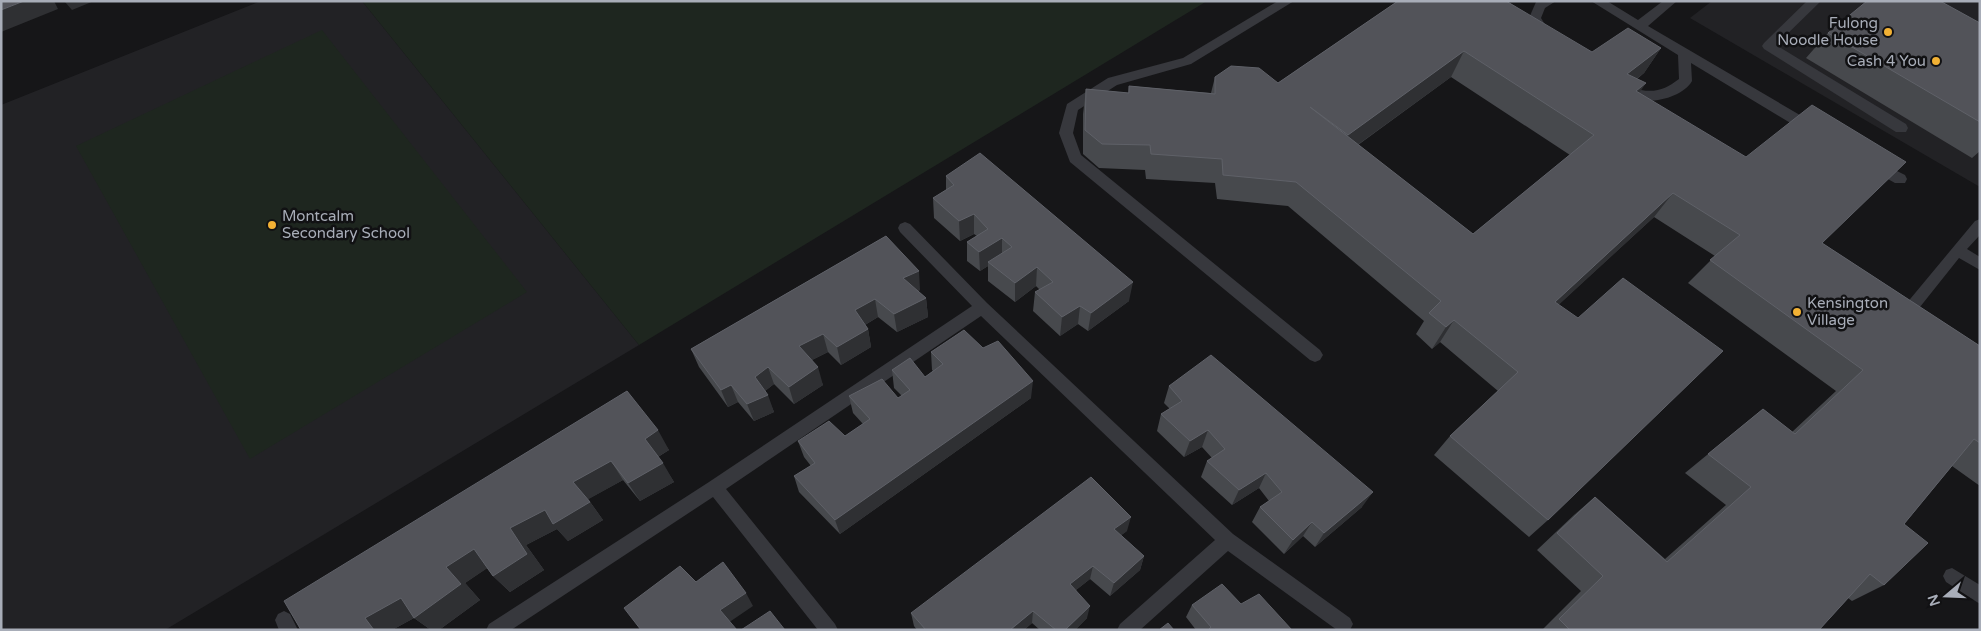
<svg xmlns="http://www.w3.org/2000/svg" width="1981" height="631" viewBox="0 0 1981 631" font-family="'Varela Round',sans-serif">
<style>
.built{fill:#222225}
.green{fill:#1e261f}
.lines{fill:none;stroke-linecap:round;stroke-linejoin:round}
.lane{fill:#37383d;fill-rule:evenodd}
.wall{fill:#47494d;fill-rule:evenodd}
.shaded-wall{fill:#2f3033}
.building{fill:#525359;stroke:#5f6168;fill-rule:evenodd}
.poi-dot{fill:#f2b134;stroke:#111113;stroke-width:2}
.labels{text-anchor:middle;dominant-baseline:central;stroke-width:5;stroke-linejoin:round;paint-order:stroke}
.poi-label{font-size:15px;fill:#a8adb8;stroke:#111113;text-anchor:end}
</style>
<rect width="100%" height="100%" fill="#161618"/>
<path class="built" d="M261,1H362L639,345L165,630H1V105Z
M1712,1H1980V187L1690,18Z"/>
<path class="green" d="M362,1H1207L639,345Z
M322,30L527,292L250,459L76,146Z"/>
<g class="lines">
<path class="lane" d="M1278,1H1294L1191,64L1117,85L1078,110L1073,133L1081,155L1320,350L1323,355L1320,360L1315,362L1310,360L1070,162L1059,133L1067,104L1108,78L1183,58Z
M1556,1L1545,8L1541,18L1552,36L1550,39H1542L1529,18L1536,2Z
M1591,1H1607L1638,20L1663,1H1677L1648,26L1817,125L1819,129L1817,133H1807L1691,63L1692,81C1681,101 1632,110 1620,88L1621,85C1630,82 1633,89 1641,90C1657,93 1667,88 1679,79L1678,55Z
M1807,1H1821L1776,45L1906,124L1908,128L1906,132H1896L1764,49L1762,46L1764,43Z
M1875,160L1905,175L1907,179L1905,183H1895L1870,169L1868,165L1870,161Z
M1980,219V235L1967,249L1980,257V270L1959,258L1916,312L1911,314L1906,312L1904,308L1906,304L1975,221Z
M905,222L910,224L987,303L1233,534L1350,618L1353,624L1350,630H1337L1228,551L1140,630H1117L1120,624L1215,540L981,316L726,489L835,624L838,630H818L713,497L511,630H486L489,624L709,482L972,306L900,232L898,228L900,224Z
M1952,568L1980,585V604L1946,582L1943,576L1946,570Z
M284,611L290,614L298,630H279L275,620L278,614Z"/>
</g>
<path class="wall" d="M1398,1L1592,52L1661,48L1644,73L1637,79L1640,93L1822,243L1980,346V486L1952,466L1904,524L1884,585L1852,601L1848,598L1819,630H1542L1581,591L1537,550L1574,515L1595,497L1665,559L1726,505L1685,473L1763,409L1792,432L1836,391L1688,283L1715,256L1654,217L1559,304L1548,520L1529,537L1434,455L1450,436L1498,391L1440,342L1432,349L1416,334L1424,321L1288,206L1217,199L1215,183L1146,179L1145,170L1099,168L1083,154V114L1086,89L1128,93L1129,86L1211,93L1215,77L1278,83ZM1451,77L1570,155L1473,234L1358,145Z
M1980,23V151L1972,158L1806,58L1828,33Z
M946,176L1129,301L1088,331L1078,324L1060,336L1033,311L1035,292L1040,290L1036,286L1015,302L988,281V266L980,271L967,261V242L977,236L974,234L960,241L934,218L933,198L946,190Z
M886,236L920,290L918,291L926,298L928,317L897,332L878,317L865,325L868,329L871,347L841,365L828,352L812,360L823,385L794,404L774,384L765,391L774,412L754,421L738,402L728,407L699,367L691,349Z
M931,352L1031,398L840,534L799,492L794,476L811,466L804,457L798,441L845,436L863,424L853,413L849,396L898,398L902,396L894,388L892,370L925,377L933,371L932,370Z
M1169,386L1362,507L1315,547L1303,536L1284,554L1252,522L1260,507L1269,501L1259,488L1232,505L1201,477L1207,461L1212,458L1202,447L1184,457L1157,431L1161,414L1170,409L1164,403Z
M627,391L669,450L658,457L674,482L640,501L623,480L588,499L603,520L568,541L557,529L526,545L544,570L510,592L493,576L487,568L465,583L480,600L439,630H431L414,618L392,630H301Z
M1127,531L1121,535L1144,556L1140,570L1110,596L1090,579L1076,590L1087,618L1075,630H1040L1032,623L1024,630H917L914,626L911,613Z
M1241,604L1292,630H1196L1186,617L1192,605Z"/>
<path class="shaded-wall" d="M24,1H54L58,9L1,32V10Z
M66,1H94L72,10L65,2Z
M1661,48L1644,73L1610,99L1627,74Z
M1464,51L1451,77L1338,159L1348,135Z
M1646,83L1629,108L1636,91Z
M1673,193L1654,217L1538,324L1555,302Z
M974,214V234L960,241L959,221Z
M1002,238V257L988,262V266L980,271L979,252Z
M1037,267L1036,286L1015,302V283Z
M919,271L920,290L905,297L903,278Z
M1133,282L1129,301L1088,331L1091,313Z
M926,298L928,317L897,332L894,314Z
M875,299L878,317L858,329L855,310Z
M1080,306L1078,324L1060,336L1062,317Z
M1454,320L1440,342L1432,349L1446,327Z
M868,329L871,347L841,365L837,347Z
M823,334L828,352L804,364L799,346Z
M768,367L774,384L761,394L755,377Z
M818,367L823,385L794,404L789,387Z
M1033,381L1031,398L840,534L835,520Z
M731,385L738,402L728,407L721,390Z
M768,395L774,412L754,421L747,404Z
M658,430L669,450L656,458L645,439Z
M1208,430L1202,447L1184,457L1190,441Z
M611,461L623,480L587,500L573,482Z
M663,463L674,482L640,501L628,483Z
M1266,473L1259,488L1232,505L1239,490Z
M1373,492L1362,507L1315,547L1324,533Z
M590,502L603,520L568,541L557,529L526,545L544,570L510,592L493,576L510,528L545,510Z
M1131,517L1127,531L1111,543L1114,529Z
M1312,522L1303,536L1284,554L1293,540Z
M474,549L492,565L465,583L480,600L439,630H431L414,618L392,630H374L365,618Z
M1144,556L1140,570L1110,596L1114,583Z
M1093,566L1090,579L1067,597L1070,584Z
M746,593L753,606L728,623L720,610Z
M1090,606L1087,618L1075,630H1065Z
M1033,611L1032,623L1024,630H1011Z"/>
<path class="building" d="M1,1H24L1,10Z
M1398,1H1506L1592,52L1628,28L1661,48L1627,74L1646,83L1636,91L1746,157L1812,105L1906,162L1822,243L1980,346V443L1974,439L1904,524L1928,543L1884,585L1870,574L1819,630H1570L1559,619L1603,576L1557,533L1595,497L1667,562L1751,487L1708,454L1763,409L1795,434L1863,370L1710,260L1740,235L1673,193L1555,302L1578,318L1623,278L1723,351L1548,520L1450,436L1518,372L1454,320L1446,327L1429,313L1441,301L1296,182L1223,175L1222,159L1151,154L1150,145L1102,144L1085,130L1086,89L1129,93V86L1215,94V77L1231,66L1259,68L1278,83ZM1464,51L1594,135L1473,234L1310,107L1348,135Z
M1867,1H1940L1980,23V122L1828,33Z
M980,153L1133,282L1091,313L1080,306L1062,317L1035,292L1053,282L1037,267L1015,283L988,262L1012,247L1002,238L979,252L967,242L988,229L974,214L959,221L933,198L954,185L946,176Z
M886,236L919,271L903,278L926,298L894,314L875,299L855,310L868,329L837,347L823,334L799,346L818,367L789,387L768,367L755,377L768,395L747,404L731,385L721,390L691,349Z
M964,330L983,348L998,341L1033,381L835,520L794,476L815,463L798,441L829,421L845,436L870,419L849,396L882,379L898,398L910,390L892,370L910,358L925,377L943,364L931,352Z
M1211,355L1373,492L1324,533L1312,522L1293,540L1260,507L1282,492L1266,473L1239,490L1207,461L1225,449L1208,430L1190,441L1161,414L1182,401L1169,386Z
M627,391L658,430L645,439L663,463L628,483L611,461L573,482L590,502L553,524L545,510L510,528L527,554L493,576L474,549L446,567L461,584L414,618L401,598L365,618L374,630H301L284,601Z
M1091,477L1131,517L1114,529L1144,556L1114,583L1093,566L1070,584L1090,606L1065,630H1056L1033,611L1011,629L1012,630H926L911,613Z
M723,562L746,593L720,610L737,630H641L624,608L680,566L696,582Z
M1222,584L1241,604L1259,594L1292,630H1208L1211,627L1192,605Z
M770,611L785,630H741Z
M1168,623L1174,630H1159Z"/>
<g class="poi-dot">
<circle cx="1888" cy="32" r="5"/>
<circle cx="1936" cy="61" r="5"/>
<circle cx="272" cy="225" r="5"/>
<circle cx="1797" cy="312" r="5"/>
</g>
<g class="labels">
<g class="poi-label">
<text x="1878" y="23">Fulong<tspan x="1878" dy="17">Noodle House</tspan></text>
<text x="1926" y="61">Cash 4 You</text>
<text x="282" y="216" text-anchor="start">Montcalm<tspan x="282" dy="17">Secondary School</tspan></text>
<text x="1807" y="303" text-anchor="start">Kensington<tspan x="1807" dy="17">Village</tspan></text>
</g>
</g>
<rect width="1981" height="631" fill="none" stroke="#a8adb8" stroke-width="5"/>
<g transform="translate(1946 596) rotate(251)" stroke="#111113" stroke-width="4" paint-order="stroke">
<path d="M0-4L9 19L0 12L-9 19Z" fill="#a8adb8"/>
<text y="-8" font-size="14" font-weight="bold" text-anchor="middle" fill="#a8adb8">N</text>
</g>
</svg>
